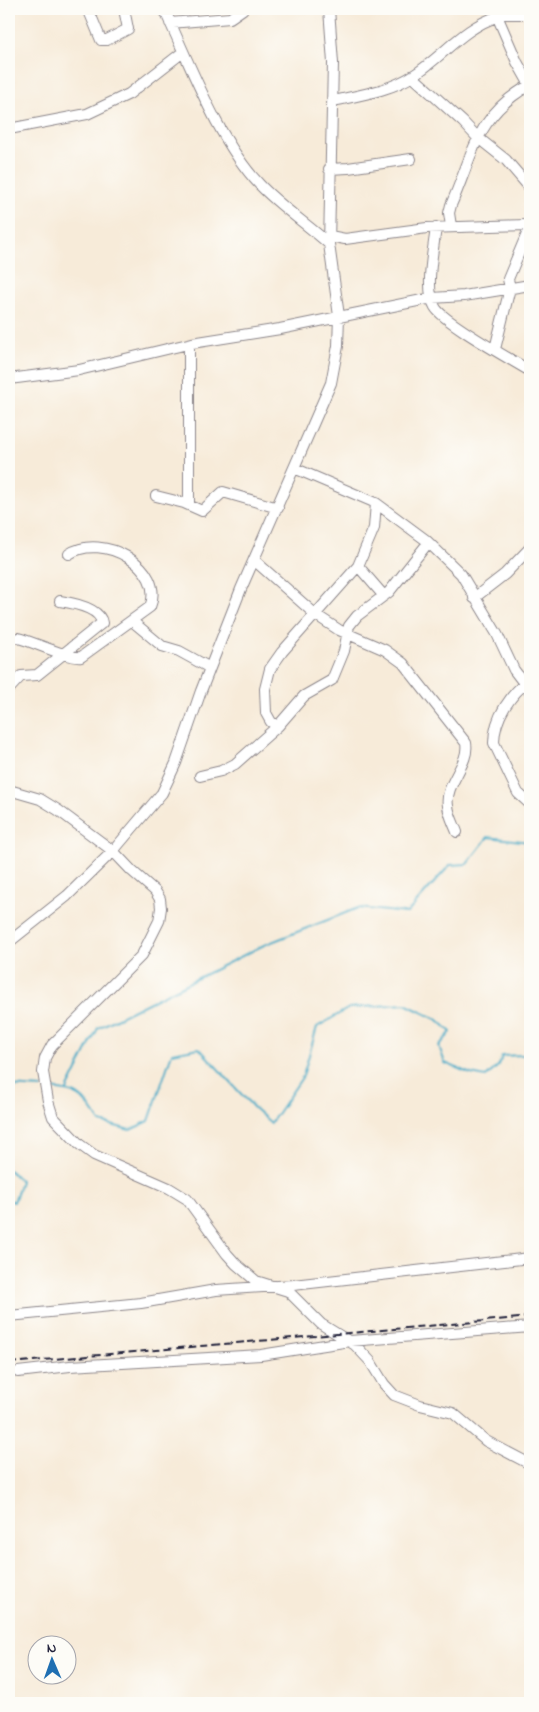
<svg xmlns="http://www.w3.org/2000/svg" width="539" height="1712" viewBox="0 0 539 1712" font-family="'Indie Flower',sans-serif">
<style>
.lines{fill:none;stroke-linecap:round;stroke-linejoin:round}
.stream{stroke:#48acc8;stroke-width:2}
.minor-casing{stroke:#8c868a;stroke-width:12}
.minor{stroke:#fff;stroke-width:10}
.rail{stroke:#22223b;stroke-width:2;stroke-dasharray:8 4;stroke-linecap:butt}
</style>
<rect width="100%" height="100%" fill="#fdfcf7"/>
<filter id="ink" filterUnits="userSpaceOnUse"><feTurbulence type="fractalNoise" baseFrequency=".02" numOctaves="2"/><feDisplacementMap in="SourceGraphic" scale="10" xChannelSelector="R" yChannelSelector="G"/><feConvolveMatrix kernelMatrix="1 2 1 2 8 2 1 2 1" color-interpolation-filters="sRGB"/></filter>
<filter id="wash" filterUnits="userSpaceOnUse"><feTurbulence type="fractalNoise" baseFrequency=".0096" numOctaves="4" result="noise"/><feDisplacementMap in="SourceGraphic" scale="20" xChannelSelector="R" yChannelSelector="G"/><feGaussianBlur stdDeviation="1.12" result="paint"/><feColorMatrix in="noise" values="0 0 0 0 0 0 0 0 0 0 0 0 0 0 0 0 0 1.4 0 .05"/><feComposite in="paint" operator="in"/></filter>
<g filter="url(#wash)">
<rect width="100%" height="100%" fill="#f7ebd9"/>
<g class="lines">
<path class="stream" d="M9,1086L42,1088
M49,1089C81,1091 83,1097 100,1122L130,1130L149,1121L172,1053L199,1048L254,1108L271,1123L303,1076L317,1027L349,1008L405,1004L438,1020L451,1032L439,1046L445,1063L471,1074L486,1077L499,1065L502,1056L523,1055L530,1053
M67,1090L98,1028L264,945L358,908L407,913L450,865L467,864L488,837L530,842
M9,1170L21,1181L14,1202L9,1200"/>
</g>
</g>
<g filter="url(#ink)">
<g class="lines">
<g class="minor-casing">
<path id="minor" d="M90,9L89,11L101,40H107L128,29L124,9
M164,9C190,64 218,141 260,185C281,207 307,224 329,244
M170,23L230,18L243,9
M412,76L463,122L477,137L506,160L530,188
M530,85L517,62L498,18L502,14H530
M333,101C360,95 390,91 414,75C443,56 464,27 499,16
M9,129L87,114L129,94L183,52
M329,169L348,168L411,159
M451,226L449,213L451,205C474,153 476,115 530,85
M436,227C434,247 424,290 435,307C443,322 512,360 530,371
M330,236L345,239L427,228L527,225L529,229L508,279L510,288L495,349
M189,344V505
M9,379L79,370L192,343L280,329L432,298L464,296L530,285
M294,468L376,503L426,540L461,574L497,634L514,670L530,691
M156,496L184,503L202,511L223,492L278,508
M254,560L316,615L339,630L385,650L403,663L466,743C470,764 444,784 448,806C449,815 454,824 457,832
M358,566L384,596
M474,598L505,574L530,548
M132,621L162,646L179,651L210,668
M18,638C34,642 69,659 81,657L150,607C166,567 102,532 69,554
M530,679C511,694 494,717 494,743L518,793L530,804
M9,689L21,676L37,675L102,623C100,608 73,603 60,601
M278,726L271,722L266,713L265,689L270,669L282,652L358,566L374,528L376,503
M200,776L221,771L235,764L278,726L304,696L332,680L344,651L349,626L357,616L389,592L428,543
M9,790L40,799L58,810L113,851L132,871L155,891L160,899L161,908L159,921L142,955L52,1045L45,1058L43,1072L48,1101L53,1117L79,1144L94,1155L169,1188L187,1199L227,1254L236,1264L256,1281L288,1291L321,1324L355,1345L370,1361L384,1384L394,1395L420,1405L453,1413L486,1441L530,1464
M9,942L67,896L113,851L162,793L176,763L201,691L241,589L331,383L338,346L339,316L329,244L333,63L329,9
M9,1316L141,1303L216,1290L293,1285L530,1258
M18,1372L70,1366L261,1355L350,1341L530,1327"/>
</g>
<use href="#minor" class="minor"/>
<path class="rail" d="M9,1363L530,1317"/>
</g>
</g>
<rect width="539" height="1712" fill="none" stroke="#fdfcf7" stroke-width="30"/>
<g transform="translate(52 1660) rotate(358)"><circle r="24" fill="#fdfcf7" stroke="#a5a5ac"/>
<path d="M0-4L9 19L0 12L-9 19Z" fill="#1f6fb2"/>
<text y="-8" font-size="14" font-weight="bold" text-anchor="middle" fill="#22223b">N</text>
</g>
</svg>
